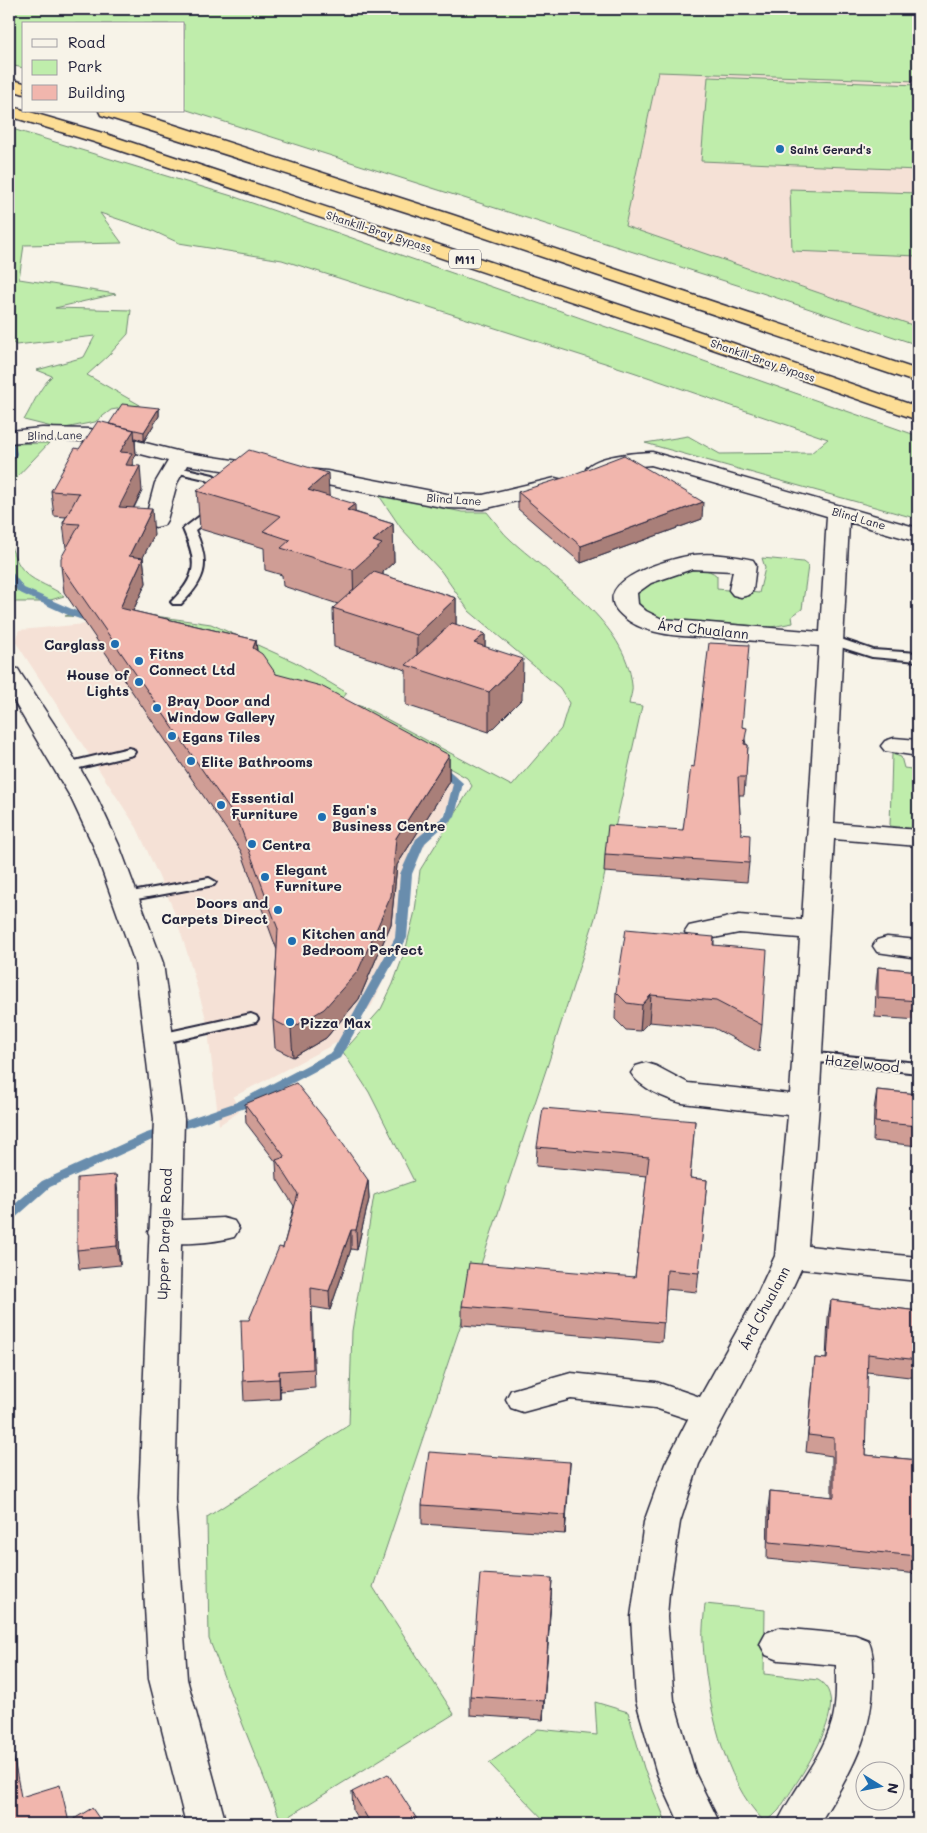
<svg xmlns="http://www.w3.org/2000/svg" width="927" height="1833" viewBox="0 0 927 1833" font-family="Mali,sans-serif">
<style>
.built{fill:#f5e1d6}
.green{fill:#bfedab;stroke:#708873}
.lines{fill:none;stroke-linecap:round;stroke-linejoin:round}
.stream{fill:#698dad;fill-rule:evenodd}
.service-casing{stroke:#22223b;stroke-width:4}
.minor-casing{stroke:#22223b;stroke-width:3}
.secondary-casing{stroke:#22223b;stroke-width:3}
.motorway-casing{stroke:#22223b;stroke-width:3}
.service{fill:#f7f3e8;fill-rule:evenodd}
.minor{fill:#f7f3e8;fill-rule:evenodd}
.secondary{fill:#f7f3e8;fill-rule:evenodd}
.motorway{fill:#fdde96;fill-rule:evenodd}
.wall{fill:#cf9d95;stroke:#22223b}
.shaded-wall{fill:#a97f79;stroke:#22223b}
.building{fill:#f1b6ad;stroke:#22223b}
.poi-dot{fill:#1f6fb2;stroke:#f7f3e8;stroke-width:2}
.labels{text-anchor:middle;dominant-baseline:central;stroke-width:4;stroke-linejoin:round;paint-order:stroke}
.far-poi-label{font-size:11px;font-weight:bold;fill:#22223b;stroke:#f7f3e8;text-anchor:start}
.far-street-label{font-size:11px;fill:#22223b;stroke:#f7f3e8}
.shield{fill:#f7f3e8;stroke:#62616f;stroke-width:1}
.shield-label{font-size:12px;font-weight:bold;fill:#22223b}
.street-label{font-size:14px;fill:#22223b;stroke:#f7f3e8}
.poi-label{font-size:14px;font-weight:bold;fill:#22223b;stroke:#f7f3e8;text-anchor:start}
</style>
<rect width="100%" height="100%" fill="#f7f3e8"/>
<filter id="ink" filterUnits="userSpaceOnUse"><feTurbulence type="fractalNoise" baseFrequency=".02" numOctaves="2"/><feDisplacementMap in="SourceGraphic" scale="10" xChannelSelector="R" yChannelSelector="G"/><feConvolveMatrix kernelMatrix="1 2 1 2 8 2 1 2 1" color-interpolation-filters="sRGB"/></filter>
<g filter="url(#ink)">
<path class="built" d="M667,9H918V327L625,226L658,72Z
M86,624L256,664L409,747L456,775L461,783L411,869L404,930L395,956L372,1005L338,1042L233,1097L239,1112L219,1125L207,1022L187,952L172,906L137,828L15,641L19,630Z"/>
<path class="green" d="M9,9H907L918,14V81L658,72L625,226L918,327V345L756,291L184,109V24H24V68L9,65Z
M708,77L918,85V170L701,161Z
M9,128L232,196L918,436V519L645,443L688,436L720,454L811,453L828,439L633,372L282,260L179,243L151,230L100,213L122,243L24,245L19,279L116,294L55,308L131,310L128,334L108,356L87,375L140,405L111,410L95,422L60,429L24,420C33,405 39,388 52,376L37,370L84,357L95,336L16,345L9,340Z
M790,189L918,193V256L792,251Z
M49,443L14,480L9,491V444Z
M378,494L462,512H487C495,521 502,533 512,541C554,579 626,622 632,685C633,691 630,698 629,704L642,706L595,918L547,1067L373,1587L454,1714L281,1821L209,1639L207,1517L349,1425L352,1331L374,1195L414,1181L369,1092L343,1052L381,1009L393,984L406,948L415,911L420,870L472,786L467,778L357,716L298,695L262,661L107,618L65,616L97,610L127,612L211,624L295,662L347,693L341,700L366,708L512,786L561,729L569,703L560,688L469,611L441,571L401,528Z
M9,541C13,552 17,565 26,573C36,583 53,587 64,596L44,602H9Z
M762,558L803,562L808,566L802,609L792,616L793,623L771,627L651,618L639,614L635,591C651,578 701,559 717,576V589L759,593L765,568Z
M892,754L901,757L904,768L918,770V829L890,826Z
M705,1604L765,1610L764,1674L818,1680C857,1702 794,1785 779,1810L772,1817L764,1821C723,1782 706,1697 703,1642C702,1630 704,1616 705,1604Z
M595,1702L628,1712L644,1768L667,1824H548L489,1763L538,1729L597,1735Z"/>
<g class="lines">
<path class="stream" d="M9,435L13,438L17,454L12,463L9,464Z
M9,571L12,572L24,588L99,621L94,624L68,615L18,592L9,580Z
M438,763L442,764L463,783L455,816L425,843L412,874L407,938L340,1058L245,1108L152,1140L50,1187L14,1219L9,1221V1209L42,1181L144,1134L237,1102L332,1052L395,938L400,874L416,839L445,815L453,784L433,766Z"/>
<g class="service-casing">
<path id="service" d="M174,466L213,475L229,485L226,491H218L217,489L218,486L205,479L170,471L169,469L170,467Z
M213,508L217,509L219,511L217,513L195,530C210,563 207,579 181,604H173L171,602L173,600C198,575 197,561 183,529L209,509Z
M832,636L873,650L918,653V661L872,657L828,643L826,640L828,637Z
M129,748L133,749L135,752L133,755L67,771L61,767L62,764Z
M209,878L216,882L214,885L126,901L119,897L126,893Z
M251,1014L256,1016L258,1019L256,1022L160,1044L155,1042L153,1039L155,1036L160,1034Z
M806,1052L918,1063V1073L801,1060L799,1057L801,1054Z"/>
</g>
<g class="minor-casing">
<path id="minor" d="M42,428L90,429L181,452L272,466L327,471L447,494L483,495L555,478L563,480L566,485L563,490L483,509L447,508L327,485L187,465L177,483L167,520L164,525L156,527L148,525L145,520L155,483L168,461L90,441L42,440L9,443V431Z
M652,452L918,528V542L849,522L834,823L918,830V846L834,839L819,1106L808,1246L918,1257V1281L801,1269L789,1295L699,1464L680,1522L669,1592L667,1617L674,1701L695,1773L720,1824H680L657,1774L636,1701L631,1617L644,1522L665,1464L688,1419L655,1408L571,1399L523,1412L511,1408L506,1399L511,1390L571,1373L656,1382L700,1397L757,1295L775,1256L788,1115L682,1103C666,1099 640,1088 631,1073L636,1066L646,1063L656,1066L688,1083L790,1094L800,938L739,933L699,941L689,938L685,932L689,926L739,915L802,920L819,646C787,643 754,641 721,638C691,636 655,638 629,621C576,585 666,559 693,555C712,553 735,556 753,560L756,565L753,590L749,595L741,597L733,595L729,590L733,571L692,569L651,583L637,593L638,604L646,611L662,619L820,632L827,516L651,465L620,468L597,475L589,474L586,469C596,455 635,453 652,452Z
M894,738L918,740V756L885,751L881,746L885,741Z
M887,937L918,940V958L877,952L873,946L877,940Z
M223,1218L234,1221L239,1229L234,1237C213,1243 174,1246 153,1240L148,1232L153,1224L164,1221Z
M779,1628L855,1635L868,1640C874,1653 873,1663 873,1677C873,1738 849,1775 819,1824H777C793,1789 821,1760 832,1722C837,1704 836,1684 836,1665L779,1660L766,1655L760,1644L766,1633Z"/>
</g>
<g class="secondary-casing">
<path id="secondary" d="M9,667L18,669L21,674L56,727L97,798L119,845L163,963L184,1119L175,1499L187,1679L226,1824H186L149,1679L139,1499L154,1119L135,963L93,845L71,798L9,693Z"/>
</g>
<g class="motorway-casing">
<path id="motorway" d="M9,79L24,83V94L9,89Z
M9,106L106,134L692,329L918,407V420L678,337L94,142L9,116Z
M99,111H126L162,121L450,214L918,370V383L438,222L101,115Z"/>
</g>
<use href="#service" class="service"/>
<use href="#minor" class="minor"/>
<use href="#secondary" class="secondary"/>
<use href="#motorway" class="motorway"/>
</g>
<path class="wall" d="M159,408V416L144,441L135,438L136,455L133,460V465L142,491L134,508L154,535L143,557L146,583L133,611L256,640L257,651L276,674L449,755V783L397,865L391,924L359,999L326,1038L293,1057L275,1048L273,1020L277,950L241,851L64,592L61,566L67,548H66L63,523L66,517L54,516L51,491L79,449L109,424Z
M197,491L329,496L355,512L393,524L394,562L383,572V575L456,598V625L485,634V647L522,699L489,732L406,705V670L334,647L333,608L338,604L283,586L282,575L265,570L264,548L200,529Z
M518,492L702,519L581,563L518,509Z
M918,631V652L917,651Z
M918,652V714L915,713L917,663Z
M742,727L746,744L748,745L744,795H739L741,834L749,863L747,882L604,872L605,854L683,830L694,767Z
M714,937V945L762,1025L759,1052L714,1028L649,1022L640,1031L626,1030L615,1019L616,992Z
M878,967L918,971V1020L875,1017L876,986Z
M877,1090L918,1094V1146L873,1141L874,1109Z
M245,1104L368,1180L369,1199L357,1250L351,1249L330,1310L312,1307L315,1388L280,1391V1399L244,1401L243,1381L249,1320L283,1248L294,1206L277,1179L276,1162L246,1123Z
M695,1121L690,1178L707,1180L697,1292L666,1289L662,1342L462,1325V1306L635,1277L647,1176L536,1166L537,1147Z
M118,1194L120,1265L79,1269L77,1250Z
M831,1300L918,1311V1378L867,1372L865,1455L918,1460V1574L767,1559L768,1509L770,1491L832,1497V1456L806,1452L815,1358L826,1359L828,1318Z
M570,1462L565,1534L422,1524V1505Z
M551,1598L543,1720L470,1715V1696Z
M352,1792L420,1824H361L353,1811Z"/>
<path class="shaded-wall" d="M159,408V416L144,441V432Z
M134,430L136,455L133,460L134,476L140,466L142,491L121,532L119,507L120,452Z
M328,473L330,511L308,490Z
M703,502L702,519L581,563V546Z
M355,504L356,542L347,510Z
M152,509L154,535L131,582L129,556Z
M393,524L394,562L383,572V582L354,609L353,570L373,541Z
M143,558L146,583L122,634L120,608Z
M456,598V637L417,669V635Z
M485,634V673L474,643Z
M256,640L258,666L253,648Z
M523,659L522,699L489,732V692Z
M449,755V783L397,865L391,924L359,999L326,1038L293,1057L291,1029L396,838Z
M651,995L649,1022L640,1031L642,1005Z
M116,1175L118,1194L120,1265L117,1246Z
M368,1180L369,1199L357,1250L356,1230Z
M351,1230V1249L330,1310L329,1291Z
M279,1371L280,1391V1399L279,1379Z
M570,1462L569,1481L565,1534L566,1515Z
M552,1578L551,1598L543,1720L544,1701Z"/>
<path class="building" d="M122,404L159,408L144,432L109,424Z
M98,421L134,430L120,452L132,453L126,465L140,466L119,507L152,509L129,556L143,558L120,608L256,640L253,648L262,654L276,674L321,686L449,755L396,838L391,896L358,971L324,1009L291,1029L273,1020L278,929L239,823L61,566V558L80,524L63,523L79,493L51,491L75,448L79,449Z
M249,450L328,473L308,490L355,504L347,510L393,524L373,541L382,544L353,570L281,548L290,540L263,531L281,516L197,491Z
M624,455L703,502L581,546L518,492L569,476Z
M374,572L456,598L417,635L333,608Z
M452,623L485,634L474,643L523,659L489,692L406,665Z
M709,643L749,645L742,727L747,728L744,744L748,745L746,777H738L741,834L750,835L749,863L605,854L608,825L683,830L691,766L694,767Z
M918,665V696H917Z
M626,929L714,937L713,945L767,950L762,1025L716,1001L651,995L642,1005L627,1003L616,992Z
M878,967L918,971V1001L878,998Z
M296,1083L332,1128L368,1180L356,1230H351L329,1291L311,1288L313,1369L279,1371V1379L243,1381L241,1320H249L279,1247L283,1248L298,1194L276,1160L285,1157L245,1104Z
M877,1090L918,1094V1126L875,1122Z
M543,1108L695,1121L690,1178L707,1180L699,1273L667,1270L664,1323L462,1306L469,1263L635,1277L649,1157L537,1147Z
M116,1175L117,1246L77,1250V1178Z
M831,1300L918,1311V1360L868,1354L865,1455L918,1460V1556L769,1542L770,1491L834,1497V1438L808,1435L815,1358L827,1359Z
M429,1452L570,1462L566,1515L422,1505Z
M480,1574L552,1578L544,1701L470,1696Z
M9,1732L21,1797L60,1785L69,1822L92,1808L103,1824H9Z
M388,1774L420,1824H371L352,1792Z
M918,1814V1824H910Z"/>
</g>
<g class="poi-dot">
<circle cx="780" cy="149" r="5"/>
<circle cx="115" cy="644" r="5"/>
<circle cx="139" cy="661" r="5"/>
<circle cx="139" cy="682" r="5"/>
<circle cx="157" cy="708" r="5"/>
<circle cx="172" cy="736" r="5"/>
<circle cx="191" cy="761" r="5"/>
<circle cx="221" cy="805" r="5"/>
<circle cx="322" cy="817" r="5"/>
<circle cx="252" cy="844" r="5"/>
<circle cx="265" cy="877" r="5"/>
<circle cx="278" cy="910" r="5"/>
<circle cx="292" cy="941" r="5"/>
<circle cx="290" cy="1022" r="5"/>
</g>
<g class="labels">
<g class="far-poi-label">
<text x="790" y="149">Saint Gerard's</text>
</g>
<g class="far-street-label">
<text transform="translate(379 231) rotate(18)">Shankill-Bray Bypass</text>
<text transform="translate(763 360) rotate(19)">Shankill-Bray Bypass</text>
<text transform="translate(55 435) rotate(-1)">Blind Lane</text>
<text transform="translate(454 499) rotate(4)">Blind Lane</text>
<text transform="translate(859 518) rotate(16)">Blind Lane</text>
</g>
<rect class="shield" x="449" y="249.5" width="32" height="19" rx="4"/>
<g class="shield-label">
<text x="465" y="259">M11</text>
</g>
<g class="street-label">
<text transform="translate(703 629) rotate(6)">Árd Chualann</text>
<text transform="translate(862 1063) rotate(6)">Hazelwood</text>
<text transform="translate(164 1234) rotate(-88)">Upper Dargle Road</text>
<text transform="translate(764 1308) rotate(-62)">Árd Chualann</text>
</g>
<g class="poi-label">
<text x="105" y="644" text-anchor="end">Carglass</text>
<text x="149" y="653">Fitns<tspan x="149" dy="16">Connect Ltd</tspan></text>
<text x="129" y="674" text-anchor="end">House of<tspan x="129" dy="16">Lights</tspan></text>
<text x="167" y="700">Bray Door and<tspan x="167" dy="16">Window Gallery</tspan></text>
<text x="182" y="736">Egans Tiles</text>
<text x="201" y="761">Elite Bathrooms</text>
<text x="231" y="797">Essential<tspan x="231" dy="16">Furniture</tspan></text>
<text x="332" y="809">Egan's<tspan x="332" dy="16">Business Centre</tspan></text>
<text x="262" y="844">Centra</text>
<text x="275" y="869">Elegant<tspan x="275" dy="16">Furniture</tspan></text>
<text x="268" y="902" text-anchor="end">Doors and<tspan x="268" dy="16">Carpets Direct</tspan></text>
<text x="302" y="933">Kitchen and<tspan x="302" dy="16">Bedroom Perfect</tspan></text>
<text x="300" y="1022">Pizza Max</text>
</g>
</g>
<rect width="927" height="1833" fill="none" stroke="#f7f3e8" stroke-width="30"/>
<rect x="15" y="15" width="897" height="1803" fill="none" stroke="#22223b" stroke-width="2" filter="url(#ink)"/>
<rect x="22" y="22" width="162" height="90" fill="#f7f3e8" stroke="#a29fa3"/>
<rect x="32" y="39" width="25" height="8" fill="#f7f3e8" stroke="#a29fa3"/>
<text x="68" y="48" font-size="15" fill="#22223b">Road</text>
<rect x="32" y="60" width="25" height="15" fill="#bfedab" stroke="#a29fa3"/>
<text x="68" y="72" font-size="15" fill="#22223b">Park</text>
<rect x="32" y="85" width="25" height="15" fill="#f1b6ad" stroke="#a29fa3"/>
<text x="68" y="98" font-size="15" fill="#22223b">Building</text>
<g transform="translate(880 1786) rotate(100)"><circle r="24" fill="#f7f3e8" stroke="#a29fa3"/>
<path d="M0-4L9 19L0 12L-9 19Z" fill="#1f6fb2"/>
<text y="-8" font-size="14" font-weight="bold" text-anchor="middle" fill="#22223b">N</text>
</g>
</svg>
